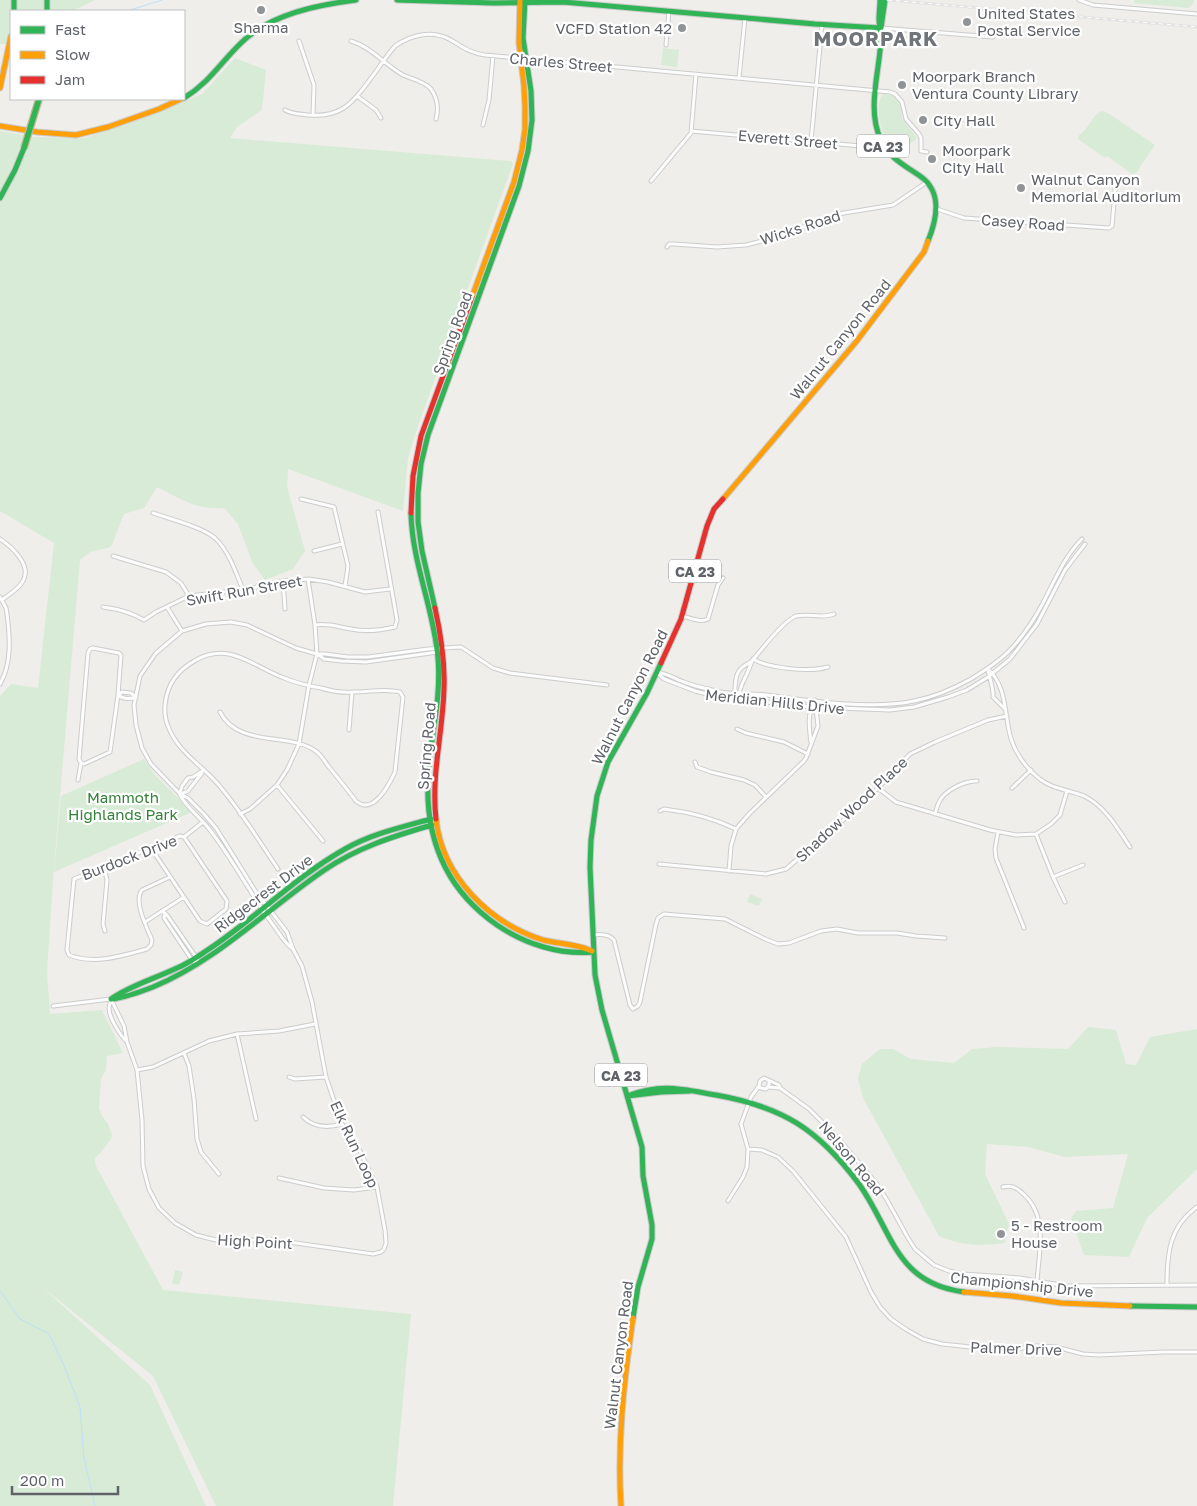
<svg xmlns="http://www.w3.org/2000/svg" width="1197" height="1506" viewBox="0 0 1197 1506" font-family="'Golos Text',sans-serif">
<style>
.green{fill:#d8ebd6}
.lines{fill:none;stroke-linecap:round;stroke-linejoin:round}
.stream{stroke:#bfe0f9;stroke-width:1}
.street-casing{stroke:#cbcccc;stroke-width:5}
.fast-casing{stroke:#cacacb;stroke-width:7}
.slow-casing{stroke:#cacacb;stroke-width:7}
.jam-casing{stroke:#cacacb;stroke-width:7}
.street{stroke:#fdfcfc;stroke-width:3}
.fast{stroke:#30b455;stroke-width:5}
.slow{stroke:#ff9f0a;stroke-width:5}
.jam{stroke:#e5322d;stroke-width:5}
.rail-casing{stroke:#e4e4e4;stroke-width:3}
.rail{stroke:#fff;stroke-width:1;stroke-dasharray:4;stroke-linecap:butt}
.fast-bridge-casing{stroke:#c8b996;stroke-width:8;stroke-linecap:butt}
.fast-bridge{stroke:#30b455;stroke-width:5.5}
.poi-dot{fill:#919496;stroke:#fff;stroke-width:2}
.labels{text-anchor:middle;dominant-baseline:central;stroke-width:4.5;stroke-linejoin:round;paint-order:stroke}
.shield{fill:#fff;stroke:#8f9295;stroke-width:1}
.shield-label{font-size:14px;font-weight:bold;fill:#5f6368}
.poi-label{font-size:15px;fill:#5f6368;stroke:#fff;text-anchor:start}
.street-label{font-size:15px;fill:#5f6368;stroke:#fff}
.park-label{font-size:15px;fill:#348238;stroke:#fff}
.district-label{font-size:20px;font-weight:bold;letter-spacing:1px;fill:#70757a;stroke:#fff}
</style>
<rect width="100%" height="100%" fill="#efeeea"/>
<path class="green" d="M0,0H95L72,11H11V44H0Z
M1134,0H1194L1193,4L1189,8L1134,3Z
M663,48L679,50L677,67L661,65Z
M235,58L266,70L262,110L237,127L230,138L511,161L513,164L418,426L408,458L403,511L288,469L287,487L305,551L293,569L265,580L252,562L238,524L224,508C197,510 180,499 157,487L144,508L124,514L111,547L90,552L80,560L53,879L47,973L50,1014L102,1010L123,1053L107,1056L106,1070L101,1079L99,1108L102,1116L108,1124L112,1135L111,1139L102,1151L95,1158V1164L163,1290L411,1314L393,1506H216L153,1376L41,1286L150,1385L206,1506H0V696L11,684L38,688L54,543L0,511V131L34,137L85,138L143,118L202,94Z
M883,94L892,95L897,100L901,105L902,118L917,138L899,153C894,146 885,138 882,130C879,120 876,103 883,94Z
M1101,111L1108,113L1155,145L1136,173L1132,174L1107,156L1105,158L1078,139L1079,135C1088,130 1091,117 1101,111Z
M144,759L155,775L192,812L54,872L61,796Z
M750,894L762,899L759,906L747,902Z
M1088,1027L1116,1030L1126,1064L1136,1065L1150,1037L1197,1029V1169L1147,1218L1129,1257L1084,1255L1071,1218L1076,1211L1113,1208L1128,1154L1065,1157L1028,1147L987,1144L985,1174L1009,1224L1005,1243C981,1246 961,1246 939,1236L863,1098L858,1078L862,1064L880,1049H893L911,1059L954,1063L972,1049L997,1047L1068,1049Z
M175,1270L183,1272L179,1285L172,1283Z"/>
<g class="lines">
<path class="stream" d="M127,11L162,0
M0,1291L20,1319L49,1334L63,1363L80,1407L84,1458L95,1506"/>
<g class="street-casing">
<path id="street" d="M1079,0L1093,5L1197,14
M881,28L993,37
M299,41L314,85L313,115
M351,41C371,47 385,65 403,75C412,79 424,81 431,89C438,99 439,108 436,119
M666,45L669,11
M739,78L745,18
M357,96L376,110L381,118
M285,110C292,114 299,114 308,115C320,116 332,115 342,109C359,100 381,62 395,46C411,35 431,30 449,39C462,46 469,53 485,55L890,92L895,94L902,102L906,119L919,134L921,138V151L927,152
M483,125L489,100L493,56
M691,131L884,148
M811,141L822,25
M651,181L691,133L696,74
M937,209L964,218L1109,228L1112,226L1116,179
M667,247L669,244H674L717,247L746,245L774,238L838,214L893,205L927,182
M301,499L334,507L348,566L345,586
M153,513C170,519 202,527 215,538C229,551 236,573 243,590
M0,539C12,547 32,565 23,581C19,589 9,594 2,600
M1082,539C1064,557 1055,580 1043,603C1034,620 1021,639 1008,652C997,663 984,671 971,679C953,689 935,697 914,701C872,710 810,701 767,695C752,693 736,695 721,692C709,689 696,687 684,682C675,679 667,673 656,672L664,679L695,691L715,696L811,707L890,710L914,707L948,697L967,690L988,677L1010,659L1037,624L1065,570L1085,544
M314,551L342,544
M113,556L166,572L181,583L189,596
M283,581L285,609
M0,597L6,608L7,614C10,638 12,663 0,684
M103,607C118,609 131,612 144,620L156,612L189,596L243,590L283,581L308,579L328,582L365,592L390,589
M167,607L182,631
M682,616C691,618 700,623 708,619L718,585L723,578
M315,625C329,623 338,627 351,629C365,632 382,630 395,627L397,620L378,512
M93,648L119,653L121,655L118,695L110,752L84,764L81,763L79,759L88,653L90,649Z
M318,654H325L348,657H368L428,649L461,647L493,668L510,673L607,685
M753,659C769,669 811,672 828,667
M752,661C761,650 784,620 796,616C809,613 822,619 834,614
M752,661C749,669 748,672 744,680C740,686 741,693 736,699C734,694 735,676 739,671C742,666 748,664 752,661Z
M122,692L131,693L136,697C130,699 123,699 118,695Z
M1005,709L993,697C994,687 989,679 988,669C1012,691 1001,728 1018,754C1024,765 1037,779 1048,784C1059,790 1072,791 1084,796C1105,806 1118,829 1130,847
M220,712C239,749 291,731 317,752C322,756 325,762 329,767C338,778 347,789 356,801C373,816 389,785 395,772L403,697L400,692C385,688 369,692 354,692C344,693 331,691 321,688C309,686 296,683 284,678C254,667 229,641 196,660C187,665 180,670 174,679C165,692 162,712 168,726C177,751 200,764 217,783C240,809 259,841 278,869
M737,729L746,733L784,742L808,754
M349,730L352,692
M695,762L697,767L711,772L744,780L755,785L766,797
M78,780L81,763
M277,785L323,841
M878,788L896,802L990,830L1016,835L1036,834L1051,824L1060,815L1067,791
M1012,788L1031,770
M180,793L182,786L188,778L193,777L204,770
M181,794L188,791L202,773
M180,795C186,807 201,818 210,830C234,861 252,897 276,929C281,936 286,945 293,949
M660,811L664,809C689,812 713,818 736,829
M240,814L250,809L277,785L287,770L299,744L309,685L317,654L315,625L308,579
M935,814C936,811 937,806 939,802C945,790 964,781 977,781
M998,832L995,849L996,858L1024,928
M1036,834L1053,877L1065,902
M184,837L203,822
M151,848L200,921L207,924L226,909L227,901L184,837
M659,864L766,874L786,869L839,824L878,788L910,754L935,742L988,720L1007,716
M104,867L107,880L103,924L105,931
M729,871L731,846L736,829L750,813L804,761L806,758L818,726L815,700C807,713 809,728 811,742
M170,877L142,890C133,901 147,928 152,940L151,945L147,949C122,956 94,965 69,955L67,950L74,879L180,836L184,837
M1053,877L1083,865
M162,911L167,915L196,957L199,964L192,960L164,918L165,914
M145,922L184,897
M593,935C600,934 609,934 614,940L630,1005L633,1009L638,1006L640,1002L656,924L658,918L664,914L725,919L765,939L778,944L789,943L821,931L837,929L858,933H897L916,936L945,938
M111,999L124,1026L127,1042C120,1035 109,1018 109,1008C109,1005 111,1002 111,999Z
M53,1006L111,999
M237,1034L256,1119
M127,1042L137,1070L142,1120L143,1166L149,1189L159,1208L175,1223L196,1235L216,1240H275L373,1254L381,1252L384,1249L386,1243L385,1230L377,1187L360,1151L342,1124L326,1077L312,1002L302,966L293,949L287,932L256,892L216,828L203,813L188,798L180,794L151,764L142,748L136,725L134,705L140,676L156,653L182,631L206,624L231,622L247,625L296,648L317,654L324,659L341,661L366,662L438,652
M184,1053L189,1066L194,1099L197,1139L201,1152L219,1174
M137,1070L153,1067L209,1041L237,1034L279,1031L315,1024
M289,1077L295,1079L326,1077
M769,1081V1085L766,1089L761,1088L759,1086L760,1081L764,1078L779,1085L780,1088L809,1109L839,1139L876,1183L887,1200L908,1238L915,1249L934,1265L949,1271L963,1274L1020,1278L1066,1286L1197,1285
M768,1087L780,1088
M303,1117C314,1128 328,1128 342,1124
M748,1149L762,1150L778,1157L793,1171L846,1237L871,1292L880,1307L891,1319L907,1330L923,1339L942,1344L999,1350H1011L1037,1346L1056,1347L1083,1354L1099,1355L1164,1352H1197
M279,1178L324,1188L354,1190L377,1187
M1003,1187C1010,1185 1016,1187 1021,1192C1049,1214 1039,1251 1037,1281
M728,1201L743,1177L747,1167L748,1149L741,1124L751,1097L759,1086
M1167,1285C1167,1254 1169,1227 1197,1207"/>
</g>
<g class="fast-casing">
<path id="fast" d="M14,0V11
M47,0V11
M397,0L494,3L563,2L815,24L880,28
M880,0C880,6 879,13 879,19C879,26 881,32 881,38C880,71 866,109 881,140C890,159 904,165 920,176C943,192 937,219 928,241
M881,28L885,0
M184,98C209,83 221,62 242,42C271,14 317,5 356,0
M0,198L15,170L24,148
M411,513C412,563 434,609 438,658C441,691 434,723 430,756C421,825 438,884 497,925C525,944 559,955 593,952
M435,608L422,551L418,522V493L421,464L428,435L519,186L528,151L532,120L531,91L523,38L525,0
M111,999C131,985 154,979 177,968C187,964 197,957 206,951C254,920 295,877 345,849C371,834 402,827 431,819
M113,999C127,997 140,992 153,987C218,960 266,910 323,871C356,848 394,836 432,825
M690,1091L661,1092L627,1096C662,1083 681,1089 716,1095C783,1107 818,1129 859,1184C893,1232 895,1283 964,1292
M1130,1306L1197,1307
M633,1318L638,1287L652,1239V1225L643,1176L642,1147L602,1010L595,975L590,867L591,840L597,796L608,762L647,693L661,663"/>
</g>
<g class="slow-casing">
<path id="slow" d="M0,88L11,36
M0,126L37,132L76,135L108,127L159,109L181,99
M472,297L514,182L522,150L525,129V107L524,86L519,43L520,0
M723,499L856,342L924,252L928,241
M436,819C442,876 489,923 543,940C559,944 577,944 592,951
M964,1292L1012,1296L1061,1303L1130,1306
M621,1506C617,1442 624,1381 633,1318"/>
</g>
<g class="jam-casing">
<path id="jam" d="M411,513L413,476L421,436L472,297
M435,608C441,635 445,661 444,688C443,732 431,774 436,819
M661,663L681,619L707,526L714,509L723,499"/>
</g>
<use href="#street" class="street"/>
<use href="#fast" class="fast"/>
<use href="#slow" class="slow"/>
<use href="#jam" class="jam"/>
<g class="rail-casing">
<path id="rail" d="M888,0L1197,27"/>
</g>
<use href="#rail" class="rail"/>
<g class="fast-bridge-casing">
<path id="fast-bridge" d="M24,148L39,99"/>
</g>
<use href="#fast-bridge" class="fast-bridge"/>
</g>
<g class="poi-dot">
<circle cx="261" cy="10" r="5"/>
<circle cx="967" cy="22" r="5"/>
<circle cx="682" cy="28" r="5"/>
<circle cx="902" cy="85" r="5"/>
<circle cx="923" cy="120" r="5"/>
<circle cx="932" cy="159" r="5"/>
<circle cx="1021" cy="188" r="5"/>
<circle cx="1001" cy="1234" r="5"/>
</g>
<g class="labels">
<g class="shield">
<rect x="857" y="134.5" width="52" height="23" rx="4"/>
<rect x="669" y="559.5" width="52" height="23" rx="4"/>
<rect x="595" y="1063.5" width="52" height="23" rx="4"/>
</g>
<g class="shield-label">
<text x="883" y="146">CA 23</text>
<text x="695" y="571">CA 23</text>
<text x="621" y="1075">CA 23</text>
</g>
<g class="poi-label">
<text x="977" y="13">United States<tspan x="977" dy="17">Postal Service</tspan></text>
<text x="261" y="27" text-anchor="middle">Sharma</text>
<text x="672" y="28" text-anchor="end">VCFD Station 42</text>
<text x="912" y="76">Moorpark Branch<tspan x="912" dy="17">Ventura County Library</tspan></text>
<text x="933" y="120">City Hall</text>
<text x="942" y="150">Moorpark<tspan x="942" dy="17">City Hall</tspan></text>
<text x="1031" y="179">Walnut Canyon<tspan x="1031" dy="17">Memorial Auditorium</tspan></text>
<text x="1011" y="1225">5 - Restroom<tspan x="1011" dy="17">House</tspan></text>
</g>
<g class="street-label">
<text transform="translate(561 62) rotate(5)">Charles Street</text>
<text transform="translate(788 139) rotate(5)">Everett Street</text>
<text transform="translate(1023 222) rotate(4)">Casey Road</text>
<text transform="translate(800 227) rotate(-18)">Wicks Road</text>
<text transform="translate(452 333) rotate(-70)">Spring Road</text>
<text transform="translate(840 339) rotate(-51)">Walnut Canyon Road</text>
<text transform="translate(244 590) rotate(-10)">Swift Run Street</text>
<text transform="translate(629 697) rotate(-63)">Walnut Canyon Road</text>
<text transform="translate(775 701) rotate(6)">Meridian Hills Drive</text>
<text transform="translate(426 746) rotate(-85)">Spring Road</text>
<text transform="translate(851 809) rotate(-43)">Shadow Wood Place</text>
<text transform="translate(129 857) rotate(-21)">Burdock Drive</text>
<text transform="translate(263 893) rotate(-37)">Ridgecrest Drive</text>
<text transform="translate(355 1144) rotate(65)">Elk Run Loop</text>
<text transform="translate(852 1158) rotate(50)">Nelson Road</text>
<text transform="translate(255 1241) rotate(3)">High Point</text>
<text transform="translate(1022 1284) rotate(6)">Championship Drive</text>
<text transform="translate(1016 1348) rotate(2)">Palmer Drive</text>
<text transform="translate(618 1355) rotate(-83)">Walnut Canyon Road</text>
</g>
<g class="park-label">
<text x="123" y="797">Mammoth<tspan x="123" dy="17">Highlands Park</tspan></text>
</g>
<g class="district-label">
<text x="876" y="38">MOORPARK</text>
</g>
</g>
<rect x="10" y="10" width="175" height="90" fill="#ffffff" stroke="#bfc1c3"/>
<rect x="20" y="26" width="25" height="8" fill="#30b455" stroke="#bfc1c3"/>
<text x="55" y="35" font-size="15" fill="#5f6368">Fast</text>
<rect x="20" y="51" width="25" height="8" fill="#ff9f0a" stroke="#bfc1c3"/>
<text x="55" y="60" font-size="15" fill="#5f6368">Slow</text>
<rect x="20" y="76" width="25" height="8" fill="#e5322d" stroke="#bfc1c3"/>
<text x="55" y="85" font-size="15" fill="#5f6368">Jam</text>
<path d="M12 1486v8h106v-8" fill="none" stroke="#5f6368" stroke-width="2.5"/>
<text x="20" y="1486" font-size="15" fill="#5f6368" stroke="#ffffff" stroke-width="4" paint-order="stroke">200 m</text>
</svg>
